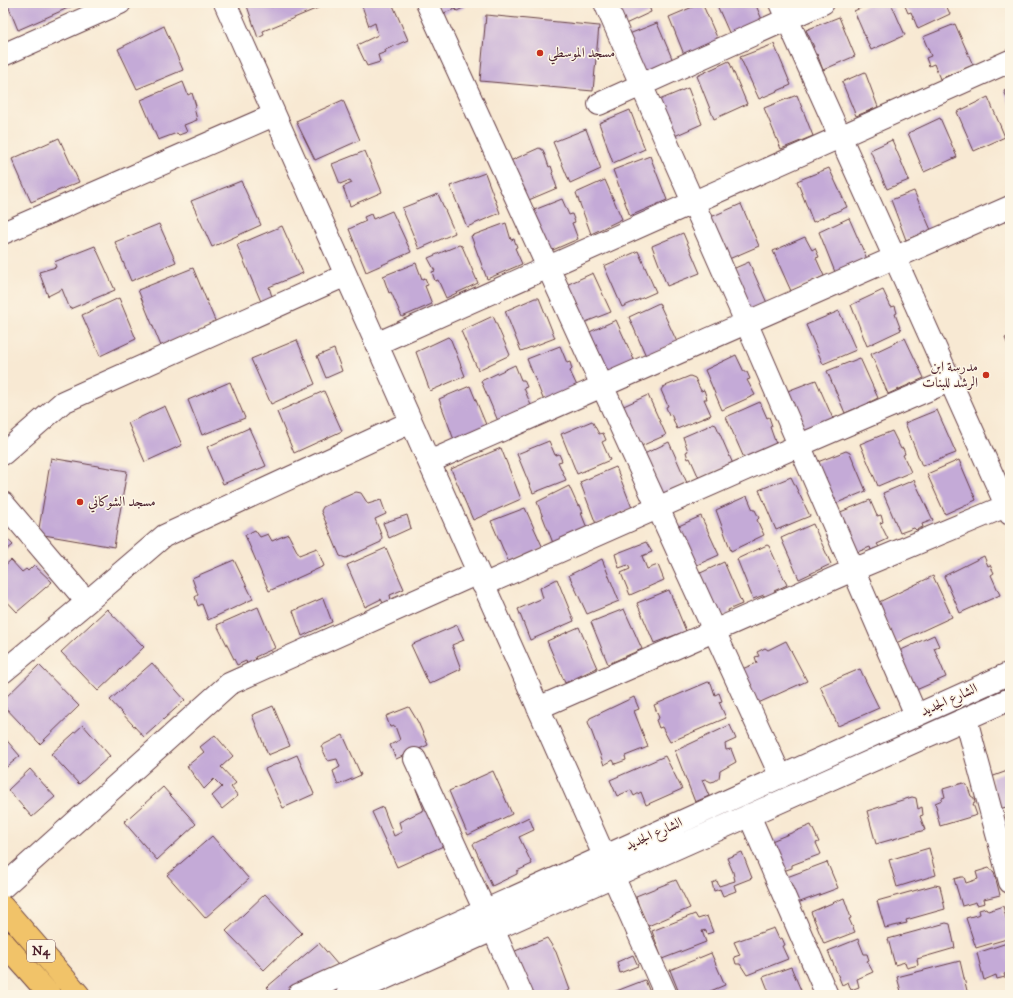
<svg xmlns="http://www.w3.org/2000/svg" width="1013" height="998" viewBox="0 0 1013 998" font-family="'IM FELL DW Pica',Amiri,serif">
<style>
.building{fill:#c4aad7}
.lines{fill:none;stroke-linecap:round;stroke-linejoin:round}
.minor-casing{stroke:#643d44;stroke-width:24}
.tertiary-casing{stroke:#643d44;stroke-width:24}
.trunk-casing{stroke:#643d44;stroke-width:24}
.minor{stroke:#fff;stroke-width:22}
.tertiary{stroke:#fff;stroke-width:22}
.trunk{stroke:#f1c369;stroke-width:22}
.poi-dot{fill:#c8321e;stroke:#fcf5e5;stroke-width:1.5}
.labels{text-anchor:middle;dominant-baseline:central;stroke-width:3;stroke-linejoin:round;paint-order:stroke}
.shield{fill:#fcf5e5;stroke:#7f5f63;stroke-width:1}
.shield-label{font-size:13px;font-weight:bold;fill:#4a1f2b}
.poi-label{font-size:14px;fill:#4a1f2b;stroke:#fcf5e5;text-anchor:start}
.street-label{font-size:14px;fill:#4a1f2b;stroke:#fcf5e5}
</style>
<rect width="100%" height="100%" fill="#fcf5e5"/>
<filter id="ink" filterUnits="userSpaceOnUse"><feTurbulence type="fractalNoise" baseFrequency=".025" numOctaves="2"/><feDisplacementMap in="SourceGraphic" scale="8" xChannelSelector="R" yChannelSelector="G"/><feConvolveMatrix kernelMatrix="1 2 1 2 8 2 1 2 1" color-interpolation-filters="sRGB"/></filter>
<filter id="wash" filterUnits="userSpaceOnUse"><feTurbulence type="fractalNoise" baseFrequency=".012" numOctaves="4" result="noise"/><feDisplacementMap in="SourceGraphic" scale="16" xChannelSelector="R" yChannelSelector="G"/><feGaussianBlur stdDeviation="0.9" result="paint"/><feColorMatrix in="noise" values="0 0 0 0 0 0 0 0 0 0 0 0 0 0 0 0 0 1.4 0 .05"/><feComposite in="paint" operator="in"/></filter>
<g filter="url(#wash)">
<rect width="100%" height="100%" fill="#f8e9d3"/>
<g id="blocks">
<path class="building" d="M7,3H76L77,4L18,30Z
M246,3H269L271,7L275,5V3H325V5L263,31L264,35L258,38Z
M361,3H392L408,40L385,50L386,52L378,55L380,62L367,66L357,45L378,35L375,23L369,26Z
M436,3H467L463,5L465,7L457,11L455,9L441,14Z
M609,3H648L651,12L619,27Z
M702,3L719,42L685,57L669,17Z
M716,3H755L763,22L731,37Z
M871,3H891L905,35L871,50L854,11Z
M907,3H945L950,14L918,29L911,12L908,13L905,6L908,5Z
M486,15L599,26L593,91L480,81Z
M839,17L855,56L823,70L817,54L814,56L811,48L814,47L806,30Z
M657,23L674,63L640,76L624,36Z
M955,24L973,65L940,79L934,64L929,66L926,58L931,56L923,37Z
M164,26L183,70L137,89L118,49Z
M774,44L791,85L759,99L740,57Z
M729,61L747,104L714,119L697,76Z
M865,72L878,107L856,116L842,82Z
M183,82L188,95L192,93L196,106L194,107L197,120L184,125L187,132L179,135L177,133L158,140L141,100Z
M688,88L702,124L670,138L657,101Z
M1010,88V104L1004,91Z
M797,95L813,136L781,149L764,108Z
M988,97L1005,137L974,151L957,112Z
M343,100L360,140L315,160L296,121Z
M630,110L645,149L613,163L599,123Z
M940,118L957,157L924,172L908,133Z
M586,129L601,169L570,183L553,142Z
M59,138L79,182L31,202L12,159Z
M892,140L909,180L887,189L870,150Z
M539,148L543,150L549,167L551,166L553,172L552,173L557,188L524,202L508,162Z
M365,151L382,192L350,206L343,187L352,183L350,180L340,184L332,164Z
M650,156L667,200L630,216L613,170Z
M829,168L847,207L813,222L797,181Z
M485,173L500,213L467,227L450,186Z
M605,180L622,219L591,234L576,193Z
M241,181L261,225L212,247L191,201Z
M914,191L931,230L906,240L891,200Z
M438,194L455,233L419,249L402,208Z
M562,199L569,215L572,214L575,222L572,223L578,239L546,253L529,212Z
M741,204L759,246L722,262L704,220Z
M392,211L411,252L366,272L349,229L366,221L364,217L371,214L373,219Z
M849,218L867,259L835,272L819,232Z
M506,223L511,240L514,239L517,247L515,248L522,264L487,279L471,236Z
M159,224L176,262L131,281L115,242Z
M282,226L303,273L269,287L273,300L262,304L237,245Z
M683,233L700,273L667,286L652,246Z
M805,237L812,250L815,248L819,257L816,258L824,276L791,291L773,251Z
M459,245L462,246L478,283L446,298L438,280L435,281L432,272L435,271L428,258Z
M95,246L115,290L70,309L62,289L48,296L39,272L56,267L54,262Z
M638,251L656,292L622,307L604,266Z
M749,262L767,303L746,312L728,271Z
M416,263L422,279L425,278L428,285L425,286L432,304L402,317L391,292L389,293L383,276Z
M193,268L216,323L161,346L138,290Z
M593,273L611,312L578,325L562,287Z
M883,290L891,307L895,306L897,313L895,314L901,330L867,346L851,305Z
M119,298L136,339L100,356L82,315Z
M535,298H539L555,338L521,351L505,311Z
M659,303L677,342L646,356L629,317Z
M839,311L856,350L823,364L806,325Z
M493,316L510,355L478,370L461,331Z
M616,320L635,362L600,376L583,335Z
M1010,336V350L1005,338Z
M448,337L451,340L465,376L430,391L416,352Z
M905,338L924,378L888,394L871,354Z
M297,340L315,384L271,404L251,359Z
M560,346L567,363L570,362L572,369L570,371L577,386L544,401L527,359Z
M334,349L342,371L326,378L317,356Z
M736,355L744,372H747L750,379L747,380L755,395L722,410L705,370Z
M860,358L878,398L868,403L869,406L860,410L859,407L845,413L827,371Z
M515,365L521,380H524L527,387L524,388L532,408L498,421L481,381Z
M690,376L695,378L701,391L704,390L707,399H704L711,415L677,429L671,414L669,415L666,407L668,406L661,390L663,387Z
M816,380L834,421L802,434L785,392Z
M230,382L245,418L202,435L188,400Z
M470,386L487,427L454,440L439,399Z
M324,391L342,431L294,453L277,412Z
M648,395L666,435L630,451L617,409Z
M760,402L767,418L769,417L772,426L770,427L776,444L744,458L726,417Z
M165,406L182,445L145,462L128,423Z
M937,410L956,453L922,466L905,423Z
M592,421L599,434L603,433L606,440L602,442L610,460L577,474L561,434Z
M713,424L716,425L733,464L699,478L690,458L688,459L686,452L688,451L683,437Z
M249,428L266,466L223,484L207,447Z
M892,431L901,449L903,448L905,454L903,455L911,472L878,486L860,444Z
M549,441L555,455L559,454L562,461L558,462L566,480L533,493L517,454Z
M669,442L687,483L656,497L638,457Z
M501,448L521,499L473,520L451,469Z
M846,451L850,453L866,491L832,505L815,463Z
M51,458L127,471L114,547L38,534Z
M959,460L976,500L945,514L927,474Z
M616,467L632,508L596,524L580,482Z
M791,477L810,516L776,530L759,490Z
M914,480L933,520L922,524L923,527L916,530L914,528L900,533L883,493Z
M569,486L578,506L580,505L583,513H581L587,528L553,543L537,502Z
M356,492L361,493L368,504L381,500L386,514L375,519L382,537L381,542L346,558L340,556L321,511L323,507Z
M747,496L753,510H755L759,518L757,520L764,535L731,551L716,510Z
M870,500L877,516L881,515L883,522L880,523L888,539L877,544L879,547L871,550L870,547L855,553L838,513Z
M525,508L543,548L509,563L491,521Z
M407,515L411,528L389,538L383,523Z
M701,516L719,555L688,569L672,529Z
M813,524L831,564L799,579L781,538Z
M255,530L260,537L268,534L272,541L288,534L299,555L317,548L324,566L269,591L245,535Z
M3,534L13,545L3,553Z
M646,542L652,552L642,556L647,569L658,565L664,580L630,595L621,573L630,569L628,565L619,568L615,554Z
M767,545L769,546L787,585L774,591L775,594L765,598L764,595L753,599L737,559Z
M386,548L404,589L390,595L391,600L383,603L381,599L365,607L347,565Z
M984,556L988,566L990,565L994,573L991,575L1000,595L960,613L944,576Z
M602,559L619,601L587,614L569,575Z
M11,560L22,572L26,569L28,571L34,565L52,582L17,612L3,597V567Z
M234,560L253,599L208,620L202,604L198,606L195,597L198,595L192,578Z
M724,562L742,604L728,610L729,614L721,617L720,615L710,619L692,577Z
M933,576L952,617L896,643L877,603Z
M557,579L574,621L530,640L518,609L543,598L540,588Z
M669,590L686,631L654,643L637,603Z
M323,598L332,622L302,636L293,611Z
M258,607L275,648L255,657L256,660L247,664L246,661L237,665L217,625Z
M107,609L144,647L98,691L61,652Z
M624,609L642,649L608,664L591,622Z
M457,625L464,640L452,645L461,669L429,684L411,645Z
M579,627L597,668L565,683L547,641Z
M934,635L939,646L934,648L946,677L916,690L899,651Z
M786,641L807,681L756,704L742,669L757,663L755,657L759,656L757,652L765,648L768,650Z
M152,663L185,700L144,737L110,700Z
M39,665L79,706L40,744L3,705V700Z
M860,669L879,708L838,726L820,686Z
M708,682L711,683L715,695L719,693L722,701L719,702L726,718L670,742L662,727L659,728L656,720L659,718L654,705Z
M634,697L639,709L634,711L648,747L625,756L626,760L615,764L613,760L604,765L588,722L590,718Z
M273,706L290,746L268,755L252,715Z
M409,707L418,722L428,745L396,759L390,745L400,740L395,726L390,727L386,716Z
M83,725L110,756L79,784L51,754Z
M730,725L736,739L725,744L726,750L731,749L736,762L720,771L719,778L715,781L711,782L705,779L702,780L709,796L695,802L675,751Z
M215,735L233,756L221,767L236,783L231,787L238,796L222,809L212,796L222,787L214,779L204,789L187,766L204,752L200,747Z
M343,735L361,775L338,785L333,771L340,767L337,759L328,761L321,746Z
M3,736L20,756L3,770Z
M297,755L314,794L283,808L265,769Z
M665,756L682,789L646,805L641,792L634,796L631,790L617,796L610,780Z
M30,769L55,797L32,817L8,790Z
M1010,770V806L999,809L991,777Z
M493,771L512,814L468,835L449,791Z
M963,783L967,785L971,796L974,798L975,803L973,804L977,815L940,826L936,810L937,809L935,803L942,800V798L945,797L943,789Z
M426,785L452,842L397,867L372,812L383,807L394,836L402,832L399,822L424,810L416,789Z
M163,787L196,824L157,860L124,822Z
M912,797L916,798L918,809L922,807L923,815L920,816L925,830L876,844L867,811Z
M529,817L534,830L519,837L532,864L517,871V874L492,886L473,844Z
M811,825L819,842L816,843L821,854L792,865V868L780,872L769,842Z
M212,836L249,879L205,918L167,875Z
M929,848L936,875L897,887L889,860Z
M742,852L752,878L734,885L736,891L723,896L720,889L714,891L712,883L717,881L719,886L735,881L733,872L727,858Z
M827,862L838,888L792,905L787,877Z
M989,868L994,872L1000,895L984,899L985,903L977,905L976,902L962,906L954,879L961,877H964L966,883L978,879L976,872Z
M676,880L690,908L648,926L650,932L639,907L636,896Z
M935,885L940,886L945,909L906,920L907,923L885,928L877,901Z
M265,894L302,933L264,970L226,931Z
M844,898L851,918L849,919L855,932L824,944L811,912Z
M1003,906L1010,933V938L976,948L966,918L980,914L979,910L986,908L988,911Z
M695,914L698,919L707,916L713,932L707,934L706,930L702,931L706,942L662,959L652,931Z
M946,923L950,924L955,948L917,959L918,965L907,968L905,962L895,965L888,939Z
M774,928L779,939L782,938L785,945L782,946L788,959L747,975L740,964H736L734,957L740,955L734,942Z
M547,938L556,952L570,990L557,995H526L508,954Z
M858,939L864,954H867L869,960L867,961L873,972L857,979L859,987L851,990L848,982L842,985L828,951Z
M1010,942V972L1004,974L1005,977L997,979L996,975L984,980L977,953Z
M319,943L338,965L291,991L286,995H274L267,987Z
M711,953L725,985L701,995H680L670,970Z
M633,955L638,966L620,973L617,962Z
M960,961L968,995H902L897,977Z
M791,967L803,995H770L763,977Z
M645,980L651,995H606Z"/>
</g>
</g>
<g filter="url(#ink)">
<use href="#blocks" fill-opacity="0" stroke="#643d44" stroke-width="1"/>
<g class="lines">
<g class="minor-casing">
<path id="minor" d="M225,3L666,995
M427,3L781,777
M605,3L746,322L916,715
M780,3L1010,514
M3,55L120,3
M599,104L823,3
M3,233L274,115
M376,344L1010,61
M3,454L63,402L346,275
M429,462L1010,207
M3,503L87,602
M483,585L800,445L949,381
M3,672L87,602L164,536L411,422
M538,708L853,570L1006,506
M966,719L1010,882
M415,759L485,911L522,995
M749,815L827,995
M3,887L229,684L478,573"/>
</g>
<g class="tertiary-casing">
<path id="tertiary" d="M298,995L1010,673
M347,995L1010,699"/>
</g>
<g class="trunk-casing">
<path id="trunk" d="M3,907L79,995
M3,942L50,995"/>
</g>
<use href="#minor" class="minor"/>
<use href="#tertiary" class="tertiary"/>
<use href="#trunk" class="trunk"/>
</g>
</g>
<g class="poi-dot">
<circle cx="540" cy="53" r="4"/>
<circle cx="986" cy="375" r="4"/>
<circle cx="80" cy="502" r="4"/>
</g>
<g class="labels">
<rect class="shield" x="27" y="940" width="28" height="22" rx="3"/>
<g class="shield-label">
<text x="41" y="951">N4</text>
</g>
<g class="poi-label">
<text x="548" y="53">مسجد الموسطي</text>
<text x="978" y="367" text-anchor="end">مدرسة ابن<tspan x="978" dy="16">الرشد للبنات</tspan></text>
<text x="88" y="502">مسجد الشوكاني</text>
</g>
<g class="street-label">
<text transform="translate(949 700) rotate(-24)">الشارع الجديد</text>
<text transform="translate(654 834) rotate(-24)">الشارع الجديد</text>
</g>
</g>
<rect width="1013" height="998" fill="none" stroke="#fcf5e5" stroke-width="16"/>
</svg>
